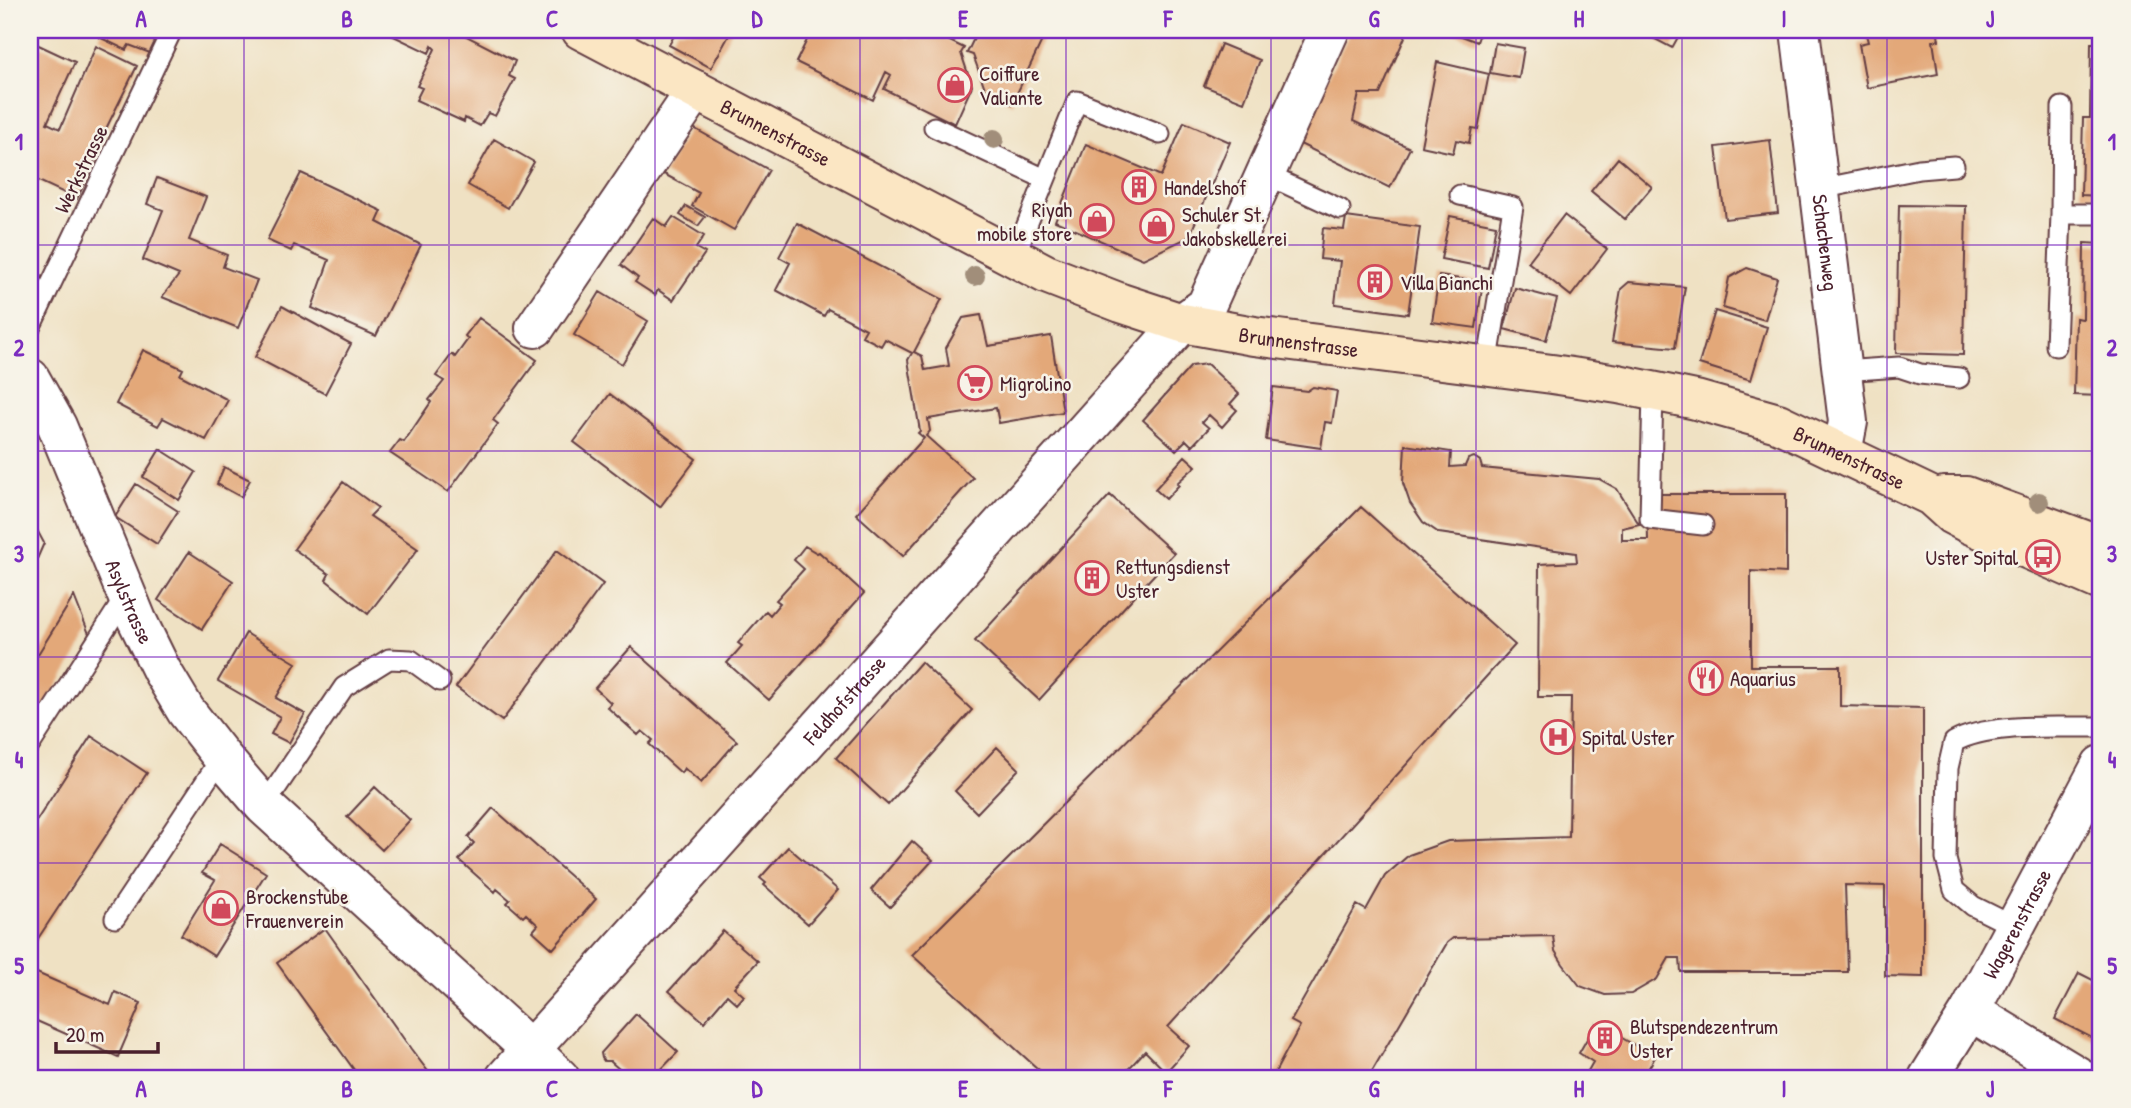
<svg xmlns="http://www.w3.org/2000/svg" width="2131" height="1108" viewBox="0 0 2131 1108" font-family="'Patrick Hand',sans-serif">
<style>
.building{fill:#e3a879}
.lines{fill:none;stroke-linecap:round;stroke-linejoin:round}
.service-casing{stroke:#633c42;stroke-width:23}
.minor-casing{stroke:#633c42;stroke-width:42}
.secondary-casing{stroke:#633c42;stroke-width:42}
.service{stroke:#fff;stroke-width:19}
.minor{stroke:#fff;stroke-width:38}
.secondary{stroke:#fbe6c3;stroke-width:38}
.tree{fill:#a18e7a}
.grid{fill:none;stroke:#7b2cbf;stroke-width:2;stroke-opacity:0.55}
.labels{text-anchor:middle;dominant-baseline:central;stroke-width:5;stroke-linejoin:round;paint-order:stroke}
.poi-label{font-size:21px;fill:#4a1f2b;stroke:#f7f3e8;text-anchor:start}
.street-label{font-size:21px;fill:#4a1f2b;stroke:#f7f3e8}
.neatline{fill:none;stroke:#7b2cbf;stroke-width:2.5}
.grid-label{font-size:23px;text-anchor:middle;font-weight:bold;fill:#7b2cbf}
</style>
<rect width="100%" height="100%" fill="#f7f3e8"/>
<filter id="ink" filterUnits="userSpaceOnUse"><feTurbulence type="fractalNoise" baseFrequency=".0143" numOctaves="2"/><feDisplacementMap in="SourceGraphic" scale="14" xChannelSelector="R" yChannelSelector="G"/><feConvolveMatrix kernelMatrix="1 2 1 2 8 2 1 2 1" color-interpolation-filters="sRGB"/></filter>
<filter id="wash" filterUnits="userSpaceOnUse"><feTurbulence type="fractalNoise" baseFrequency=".00686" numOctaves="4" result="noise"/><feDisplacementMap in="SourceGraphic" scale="28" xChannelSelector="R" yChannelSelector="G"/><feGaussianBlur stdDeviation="1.57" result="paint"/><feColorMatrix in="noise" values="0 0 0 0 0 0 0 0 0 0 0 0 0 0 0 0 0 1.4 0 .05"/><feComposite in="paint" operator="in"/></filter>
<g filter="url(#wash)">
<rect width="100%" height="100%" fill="#efe1c3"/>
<g id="blocks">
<path class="building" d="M103,30H161L150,53L129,45L126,50L99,37Z
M381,30H440L452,36L455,30L515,61L509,76L515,79L495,116L488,113L480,126L465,118L464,122L416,100L422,88L417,86L435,49L432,46L429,53Z
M677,30H732L711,68L669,45Z
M812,30H905L902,35L909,39L913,30H927L964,48L961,53L972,86L955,124L884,89L891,75L886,72L873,100L796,62Z
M978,30H1047L1012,104L986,91L973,55L967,53Z
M1351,30H1408L1380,94H1359L1353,121L1410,148L1390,188L1298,143L1315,103Z
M1446,30H1481L1477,42Z
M1638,30H1682L1672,48Z
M1865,30H1937L1939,40L1933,41L1938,74L1867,88L1859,44L1868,42Z
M30,41L75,62L47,123L60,129L96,46L137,66L98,145L95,144L92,151L98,154L77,199L30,177L33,164L30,162Z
M1495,43L1524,48L1519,78L1490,73Z
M2091,43H2101V196L2081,195L2083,118H2090Z
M1221,44L1260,60L1244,102L1204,86Z
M1437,62L1489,74L1478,129L1472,128L1469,143L1456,140L1453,153L1421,146Z
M1184,122L1230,142L1189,237L1143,259L1055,221L1086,144L1161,176Z
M690,126L769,170L734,230L692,206L699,193L664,174Z
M494,139L534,162L508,208L468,185Z
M1770,140L1778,213L1725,219L1716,147Z
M1618,158L1652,187L1625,219L1591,191Z
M301,173L382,211L377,222L421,245L376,336L312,308L329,260L294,245L291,251L267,240Z
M157,178L206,197L189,240L227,255L223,267L257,280L238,328L162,297L179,275L143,260L163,210L147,204Z
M1899,205L1966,206L1963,355L1896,353Z
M686,206L705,217L698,226L680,215Z
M1564,215L1607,249L1571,296L1528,262Z
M1450,216L1496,225L1488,268L1441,259Z
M673,217L704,236L696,248L705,253L673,300L658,290L655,295L635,282L638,278L621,265L653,218L666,227Z
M1346,217L1420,227L1408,314L1335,304L1340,261L1320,259L1323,228L1344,230Z
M797,223L942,299L914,352L922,356L925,370L949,366L946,348L963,318L981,315L988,346L1051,336L1063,412L999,423L996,408L928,419L930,431L926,436L973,478L903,556L856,514L924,438L918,433L920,431L908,360L912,353L885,339L881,346L862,336L866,329L828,309L824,316L776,290L790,263L779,257Z
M2084,243L2101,244V396L2074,395L2076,318L2083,319Z
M1747,268L1777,278L1765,320L1723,308L1729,278Z
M1439,276L1483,282L1476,328L1432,322Z
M1629,282L1685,287L1675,348L1612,342L1621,289Z
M1515,288L1557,299L1546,340L1504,329Z
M600,292L648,321L622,364L574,335Z
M282,306L351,344L325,394L255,357Z
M1715,311L1767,327L1751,380L1699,364Z
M479,318L537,360L493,420L498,424L448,492L390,453L400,440L404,442L431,402L429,400L444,381L436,376L452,354L455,357L468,339L465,336Z
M143,350L183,369L180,375L228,400L206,440L163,418L158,426L116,404Z
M1207,364L1239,394L1230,404L1237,410L1222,427L1209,415L1202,422L1209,428L1192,446L1186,440L1176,450L1143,420L1191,366Z
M1273,387L1307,391L1313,387L1337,391L1332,423L1325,422L1321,448L1266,440Z
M610,394L696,459L660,507L574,442Z
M1405,445L1451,452L1450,467L1465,466L1468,459L1474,457L1480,461L1482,468L1599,479L1617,489L1639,524L1622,528V540H1648L1647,494H1786V573L1751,571V666H1840V706L1923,708V977L1885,976V886L1845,885L1848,972H1681L1680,958H1669L1657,979L1631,994L1605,995L1580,986L1563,964L1555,951L1553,936L1453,938L1447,943L1368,1078H1272L1300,1026L1291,1021L1357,905L1366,910L1385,876L1409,855L1448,841L1569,837L1571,697H1538L1539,564L1577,562L1576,553L1439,533L1423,522L1410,503L1403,483Z
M160,449L196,472L179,500L143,477Z
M1185,456L1196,466L1177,483L1179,485L1166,499L1155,489Z
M224,467L250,480L241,497L217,484Z
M343,482L378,508L370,516L418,549L368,614L326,580L329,574L294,549Z
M136,484L178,511L157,544L115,517Z
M1110,495L1174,553L1039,700L975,641Z
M1361,507L1515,645L1168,1027L1189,1046L1166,1072L1145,1051L1120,1078H1048L912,955Z
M30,517L44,543L30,575Z
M805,546L817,553L819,552L864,593L769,700L727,663L742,646L738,643L766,611L770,615L780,603L776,600L804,569L794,560Z
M557,550L603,584L502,721L456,687Z
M189,552L233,581L202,629L158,600Z
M74,596L89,634L38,718L30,713V667Z
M246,633L296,663L276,698L305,714L289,743L271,734L280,717L218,681Z
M631,647L737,741L701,783L684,768L681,773L649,744L653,740L642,731L638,735L607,707L611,703L595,688Z
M921,662L972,710L888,805L836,758Z
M91,736L147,773L35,943L30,940V831Z
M997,747L1019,769L977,813L955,791Z
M375,787L410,820L382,850L347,817Z
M493,808L596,899L553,949L533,931L538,925L526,914L523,917L507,903L510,900L497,889L495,892L459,860L474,843L468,837Z
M912,841L933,860L890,907L871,890Z
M220,844L266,873L214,956L181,935L215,880L202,873Z
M788,847L838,890L808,924L764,885L766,883L760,878Z
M325,928L411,1049L433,1078H360L277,963Z
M723,931L758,961L734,987L744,996L737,1004L727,995L704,1022L669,991Z
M30,970L110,1005L115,992L141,1003L118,1057L30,1018Z
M2079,973L2101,984V1026L2094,1039L2055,1019Z
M636,1014L678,1052L653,1078H629L610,1061H604L602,1058L601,1053Z
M1596,1023L1655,1057L1643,1078H1584L1593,1062L1579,1053Z"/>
</g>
</g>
<g filter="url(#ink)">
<use href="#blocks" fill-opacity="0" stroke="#633c42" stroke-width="2"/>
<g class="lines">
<g class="service-casing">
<path id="service" d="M934,127L1045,179
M1265,174L1340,209
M1820,189L1919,169L1954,166
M1460,195L1513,207L1487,366
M2061,214L2062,107
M1014,257L1077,101L1160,134
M30,328L172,30
M2056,346L2061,214H2101
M1842,371L1899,367L1920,374L1959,378
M1653,391L1650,519L1703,525
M30,745L126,596
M264,806L344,687L389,659L411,660L440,681
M115,918L222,757
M2015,927L1973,906L1954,890L1946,859L1948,768L1954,742C1989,722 2060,728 2101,727"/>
</g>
<g class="minor-casing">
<g id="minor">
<path id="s1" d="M1800,30L1848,422L1842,453"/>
<path d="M535,328L696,90"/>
<path id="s2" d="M30,378L57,426L137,620L162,671L186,711L222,757L264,806L530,1049L560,1078"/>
<path d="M1970,1011L2081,1078"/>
<path id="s3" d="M505,1078L1182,323L1206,306L1330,30"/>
<path id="s4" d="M1928,1078L1970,1011L2101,765"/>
</g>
</g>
<g class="secondary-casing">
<g id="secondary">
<path id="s5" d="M581,30L1046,274L1121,303L1182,323L1254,336L1552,374L1618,384L1696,400L1778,423L1931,496L1952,515L1969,524L2101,581"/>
<path d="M1944,496H1966L2101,546"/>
</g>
</g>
<use href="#service" class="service"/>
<use href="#minor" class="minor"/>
<use href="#secondary" class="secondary"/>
</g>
<g class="tree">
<circle cx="994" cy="139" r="10"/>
<circle cx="975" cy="276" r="10"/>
<circle cx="2039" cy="502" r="10"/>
</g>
</g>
<path class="grid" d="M244,30V1078M449,30V1078M655,30V1078M860,30V1078M1066,30V1078M1271,30V1078M1476,30V1078M1682,30V1078M1887,30V1078M30,245H2101M30,451H2101M30,657H2101M30,863H2101"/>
<defs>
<g id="shop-ring" transform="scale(1.75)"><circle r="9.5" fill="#f7f3e8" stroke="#d1495b" stroke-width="1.5"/><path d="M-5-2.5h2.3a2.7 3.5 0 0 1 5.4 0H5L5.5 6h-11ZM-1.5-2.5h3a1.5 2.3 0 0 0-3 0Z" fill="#d1495b"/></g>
<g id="building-ring" transform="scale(1.75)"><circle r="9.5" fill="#f7f3e8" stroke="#d1495b" stroke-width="1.5"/><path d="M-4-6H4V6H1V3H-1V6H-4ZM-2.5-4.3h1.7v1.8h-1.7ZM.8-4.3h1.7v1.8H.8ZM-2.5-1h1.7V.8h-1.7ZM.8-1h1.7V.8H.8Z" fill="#d1495b"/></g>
<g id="supermarket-ring" transform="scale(1.75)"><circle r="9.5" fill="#f7f3e8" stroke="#d1495b" stroke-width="1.5"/><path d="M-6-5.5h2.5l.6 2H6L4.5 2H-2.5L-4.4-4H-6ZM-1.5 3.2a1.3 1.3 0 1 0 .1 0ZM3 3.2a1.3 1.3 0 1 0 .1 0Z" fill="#d1495b"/></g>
<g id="bus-ring" transform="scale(1.75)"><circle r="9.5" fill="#f7f3e8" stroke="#d1495b" stroke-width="1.5"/><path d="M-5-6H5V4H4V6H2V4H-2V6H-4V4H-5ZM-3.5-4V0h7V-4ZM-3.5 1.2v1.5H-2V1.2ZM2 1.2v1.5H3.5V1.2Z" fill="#d1495b"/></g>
<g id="restaurant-ring" transform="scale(1.75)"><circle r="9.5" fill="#f7f3e8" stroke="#d1495b" stroke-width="1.5"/><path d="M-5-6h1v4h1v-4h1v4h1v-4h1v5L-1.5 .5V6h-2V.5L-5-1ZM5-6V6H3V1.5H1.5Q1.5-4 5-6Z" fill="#d1495b"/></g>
<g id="hospital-ring" transform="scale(1.75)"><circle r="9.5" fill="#f7f3e8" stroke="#d1495b" stroke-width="1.5"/><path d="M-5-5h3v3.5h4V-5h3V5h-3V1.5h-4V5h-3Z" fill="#d1495b"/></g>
</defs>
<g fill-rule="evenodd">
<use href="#shop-ring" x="955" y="85"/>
<use href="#building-ring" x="1139" y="187"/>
<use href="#shop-ring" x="1097" y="221"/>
<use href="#shop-ring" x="1157" y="226"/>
<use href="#building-ring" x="1375" y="282"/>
<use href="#supermarket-ring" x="975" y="383"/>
<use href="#bus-ring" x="2043" y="557"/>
<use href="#building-ring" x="1092" y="578"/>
<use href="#restaurant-ring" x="1706" y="678"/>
<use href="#hospital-ring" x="1558" y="737"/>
<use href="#shop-ring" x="221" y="908"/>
<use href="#building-ring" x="1605" y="1038"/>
</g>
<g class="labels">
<g class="poi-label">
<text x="979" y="73">Coiffure<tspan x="979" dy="24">Valiante</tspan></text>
<text x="1164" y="187">Handelshof</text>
<text x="1072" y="209" text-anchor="end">Riyah<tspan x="1072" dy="24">mobile store</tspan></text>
<text x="1182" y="214">Schuler St.<tspan x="1182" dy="24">Jakobskellerei</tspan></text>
<text x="1400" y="282">Villa Bianchi</text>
<text x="1000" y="383">Migrolino</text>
<text x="2018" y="557" text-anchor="end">Uster Spital</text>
<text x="1116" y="566">Rettungsdienst<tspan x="1116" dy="24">Uster</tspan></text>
<text x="1730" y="678">Aquarius</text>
<text x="1582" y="737">Spital Uster</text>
<text x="246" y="896">Brockenstube<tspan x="246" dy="24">Frauenverein</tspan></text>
<text x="1630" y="1026">Blutspendezentrum<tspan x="1630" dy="24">Uster</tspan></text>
</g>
<g class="street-label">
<text stroke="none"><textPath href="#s5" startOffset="220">Brunnenstrasse</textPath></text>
<text transform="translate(81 169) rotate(-64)">Werkstrasse</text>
<text stroke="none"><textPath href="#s1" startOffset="214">Schachenweg</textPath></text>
<text stroke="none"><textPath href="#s5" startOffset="788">Brunnenstrasse</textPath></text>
<text stroke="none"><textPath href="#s5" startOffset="1354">Brunnenstrasse</textPath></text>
<text stroke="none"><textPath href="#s2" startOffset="245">Asylstrasse</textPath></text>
<text stroke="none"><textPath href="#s3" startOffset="508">Feldhofstrasse</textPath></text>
<text stroke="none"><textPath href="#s4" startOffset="178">Wagerenstrasse</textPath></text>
</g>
</g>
<rect width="2131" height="1108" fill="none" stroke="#f7f3e8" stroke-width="77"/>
<path d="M56 1042v10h102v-10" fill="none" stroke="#4a1f2b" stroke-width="3.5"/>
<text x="66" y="1042" font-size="21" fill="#4a1f2b" stroke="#f7f3e8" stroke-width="5" paint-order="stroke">20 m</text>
<rect x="38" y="38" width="2054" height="1032" class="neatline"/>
<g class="grid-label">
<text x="141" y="27">A</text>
<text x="347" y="27">B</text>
<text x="552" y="27">C</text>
<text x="757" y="27">D</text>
<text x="963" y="27">E</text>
<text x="1168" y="27">F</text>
<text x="1374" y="27">G</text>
<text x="1579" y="27">H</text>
<text x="1784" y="27">I</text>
<text x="1990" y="27">J</text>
<text x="19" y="150">1</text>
<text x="2112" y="150">1</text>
<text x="19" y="356">2</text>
<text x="2112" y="356">2</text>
<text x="19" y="562">3</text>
<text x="2112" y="562">3</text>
<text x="19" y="768">4</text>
<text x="2112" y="768">4</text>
<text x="19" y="974">5</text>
<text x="2112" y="974">5</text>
<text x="141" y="1097">A</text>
<text x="347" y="1097">B</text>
<text x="552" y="1097">C</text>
<text x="757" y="1097">D</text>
<text x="963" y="1097">E</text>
<text x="1168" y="1097">F</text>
<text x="1374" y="1097">G</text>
<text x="1579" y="1097">H</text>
<text x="1784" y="1097">I</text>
<text x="1990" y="1097">J</text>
</g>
</svg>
